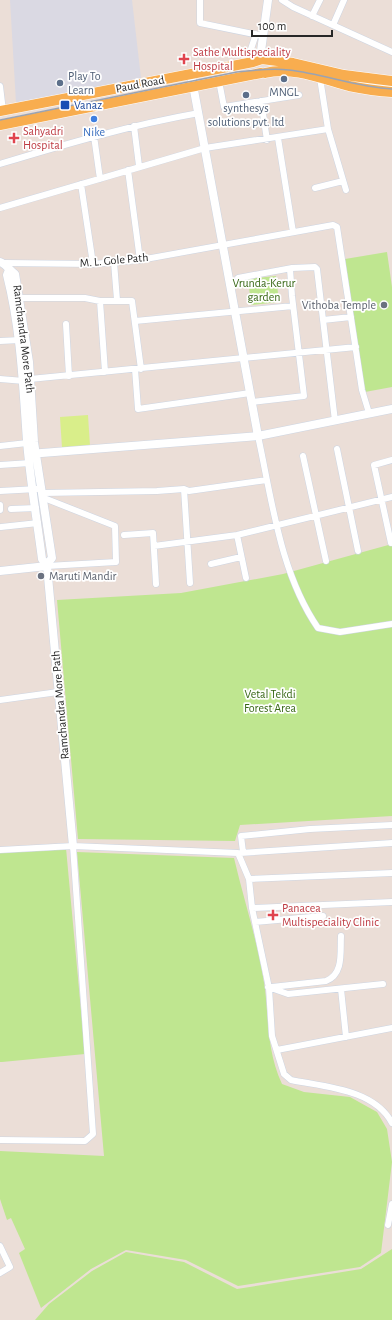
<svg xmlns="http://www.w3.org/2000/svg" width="392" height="1320" viewBox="0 0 392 1320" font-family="'Alegreya Sans',sans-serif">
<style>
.industrial{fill:#dad9e3}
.green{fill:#bfe690}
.pitch{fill:#d9ee8a}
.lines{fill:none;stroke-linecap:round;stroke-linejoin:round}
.minor-casing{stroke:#cdd5e2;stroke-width:7}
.tertiary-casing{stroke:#cdd5e2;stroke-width:9}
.primary-casing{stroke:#fff;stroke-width:11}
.minor{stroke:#fff;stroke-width:6}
.tertiary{stroke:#fff;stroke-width:8}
.primary{stroke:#f8ad4f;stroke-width:10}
.rail{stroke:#9aa3b3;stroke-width:1.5}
.health-dot{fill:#e0444e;stroke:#fff;stroke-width:1.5}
.service-dot{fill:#5c6f8a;stroke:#fff;stroke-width:1.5}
.transit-dot{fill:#1a4fb4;stroke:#fff;stroke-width:1.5}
.shop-dot{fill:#3f7fe0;stroke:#fff;stroke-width:1.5}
.worship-dot{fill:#6b7280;stroke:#fff;stroke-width:1.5}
.labels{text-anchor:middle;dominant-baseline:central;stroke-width:3.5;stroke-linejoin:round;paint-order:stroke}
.health-label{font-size:12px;fill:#be3a42;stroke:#fff;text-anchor:start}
.service-label{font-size:12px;fill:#4e5e75;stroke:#fff}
.street-label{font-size:12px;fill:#272727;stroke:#fff}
.transit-label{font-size:12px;fill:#164399;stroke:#fff;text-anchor:start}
.shop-label{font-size:12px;fill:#366cbe;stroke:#fff}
.park-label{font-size:12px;fill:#376715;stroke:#fff}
.worship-label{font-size:12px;fill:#5b616d;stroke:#fff;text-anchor:end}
</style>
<rect width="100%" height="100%" fill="#ebded7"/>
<path class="industrial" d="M10,0H132L141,78L16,103Z"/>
<path class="green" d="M387,252L392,287V387L365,392L345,259Z
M276,276L279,302L251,305L248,279Z
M392,544V816L240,825L235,841L78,839L57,600L181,593L283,574Z
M66,848L85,1054L2,1062H0V851Z
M77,852L234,858C244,901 259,945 265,989C269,1023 267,1051 282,1084L304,1092L350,1097L377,1112L387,1129L392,1162L381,1253L360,1267L238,1286L186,1260L126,1250L91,1269L41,1308L19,1253L25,1249L11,1218L7,1220L0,1199V1151L104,1156Z
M392,1249V1320H35L49,1304L92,1271L126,1252L184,1262L237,1289L361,1269Z"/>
<path class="pitch" d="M88,415L90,446L62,448L60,417Z"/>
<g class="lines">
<g class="minor-casing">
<path id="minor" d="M200,0V23L263,36
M282,0L293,7L392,52
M312,16L320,0
M333,25L344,0
M250,52L256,34
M219,81L224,107L299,95
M0,86L3,111
M261,101L267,140
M134,126L139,166
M328,129L346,190
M94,136L100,179
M278,138L293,232
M0,164C66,144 131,125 199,113
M128,170L140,260
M81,184L93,264
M315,188L343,181
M0,208L205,148L328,129L320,78
M114,262L117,300
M5,263L93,264L140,260L333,225L337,227L362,390L369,413
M238,278L292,268L315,267L317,269L335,421
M19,298H85L100,301
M323,320L351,317
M135,321L293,306
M66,324L69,376
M0,341L20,340
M135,369L138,409L250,393
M105,372L100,301H132L141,369
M0,379L24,381L30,379L356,347
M251,402L304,396L292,296L290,269
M258,436C272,500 280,573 318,628L340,632L392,624
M0,446L27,443
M337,449L358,551
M303,456L326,561
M0,465L30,463
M0,491L37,489
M43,493L157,491L184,489
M44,498L115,526L116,562L47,566
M0,505V510
M11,509L36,508
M1,527L38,523
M124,535L153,533L156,584
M237,535L246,578
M391,543L374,465L392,460
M154,546L237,535L392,497
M211,564L241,557
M190,583L184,489L189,491L267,480
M0,700L58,692
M0,850L73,846L238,853L249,879L252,908L269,988L272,1036L284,1074L291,1080C325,1087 374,1089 392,1123
M243,852L241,836L310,829L392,825
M240,853L392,843
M249,879L392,873
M252,908L392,902
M255,922L323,916
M268,987L288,994L383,984
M272,987L326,981C344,974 340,952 341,936
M341,989L346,1037
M277,1050L392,1028
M0,1140L85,1141L93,1134L73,846
M388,1225L392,1204
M0,1246L10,1267L0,1273"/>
</g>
<g class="tertiary-casing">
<path id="tertiary" d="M262,59L261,51L268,0
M191,74L258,436
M0,262C6,264 9,270 15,274L29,362L34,442L52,558L47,564
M9,270L7,275C21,330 23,385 27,441C30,480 37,520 42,559L47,566L73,846
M29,454L258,436L392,409
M0,571L47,566"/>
</g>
<g class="primary-casing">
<path id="primary" d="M265,73C292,66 323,79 349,86C364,89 377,91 392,92
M0,111L253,62L262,59L293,63L344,75L392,81
M0,125L261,73"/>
</g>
<use href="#minor" class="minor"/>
<use href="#tertiary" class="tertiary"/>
<use href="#primary" class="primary"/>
<path class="rail" d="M0,120L237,72C254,70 271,68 289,70C324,74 356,87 392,89"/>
</g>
<g class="health-dot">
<path d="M182 53h4v4h4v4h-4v4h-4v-4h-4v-4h4z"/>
<path d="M12 132h4v4h4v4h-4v4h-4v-4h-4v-4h4z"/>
<path d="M271 909h4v4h4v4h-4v4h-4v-4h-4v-4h4z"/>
</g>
<g class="service-dot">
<circle cx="284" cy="79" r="4"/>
<circle cx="60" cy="83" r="4"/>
<circle cx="246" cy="95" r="4"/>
</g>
<rect class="transit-dot" x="60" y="100" width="10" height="10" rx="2"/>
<circle class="shop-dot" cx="94" cy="119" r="4"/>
<g class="worship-dot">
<circle cx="384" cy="305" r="4"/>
<circle cx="41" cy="576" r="4"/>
</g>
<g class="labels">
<g class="health-label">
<text x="193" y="52">Sathe Multispeciality<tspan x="193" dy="14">Hospital</tspan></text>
<text x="23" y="131">Sahyadri<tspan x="23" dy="14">Hospital</tspan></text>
<text x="282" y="908">Panacea<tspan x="282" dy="14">Multispeciality Clinic</tspan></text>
</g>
<g class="service-label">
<text x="68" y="76" text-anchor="start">Play To<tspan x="68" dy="14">Learn</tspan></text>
<text x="284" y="92">MNGL</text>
<text x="246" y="108">synthesys<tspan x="246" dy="14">solutions pvt. ltd</tspan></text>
</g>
<g class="street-label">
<text transform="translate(140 84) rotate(-11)">Paud Road</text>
<text transform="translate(114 260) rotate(-5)">M. L. Gole Path</text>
<text transform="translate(24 339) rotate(83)">Ramchandra More Path</text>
<text transform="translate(60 705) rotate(-95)">Ramchandra More Path</text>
</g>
<g class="transit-label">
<text x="74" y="105">Vanaz</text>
</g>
<g class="shop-label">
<text x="94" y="132">Nike</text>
</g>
<g class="park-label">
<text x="264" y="283">Vrunda-Kerur<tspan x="264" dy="14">garden</tspan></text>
<text x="270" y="694">Vetal Tekdi<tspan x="270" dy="14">Forest Area</tspan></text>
</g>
<g class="worship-label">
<text x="376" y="305">Vithoba Temple</text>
<text x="49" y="576" text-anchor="start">Maruti Mandir</text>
</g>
</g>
<path d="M252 30v6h80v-6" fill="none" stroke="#272727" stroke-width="2"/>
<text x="258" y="30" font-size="12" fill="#272727" stroke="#ffffff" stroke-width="3" paint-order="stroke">100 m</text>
</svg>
